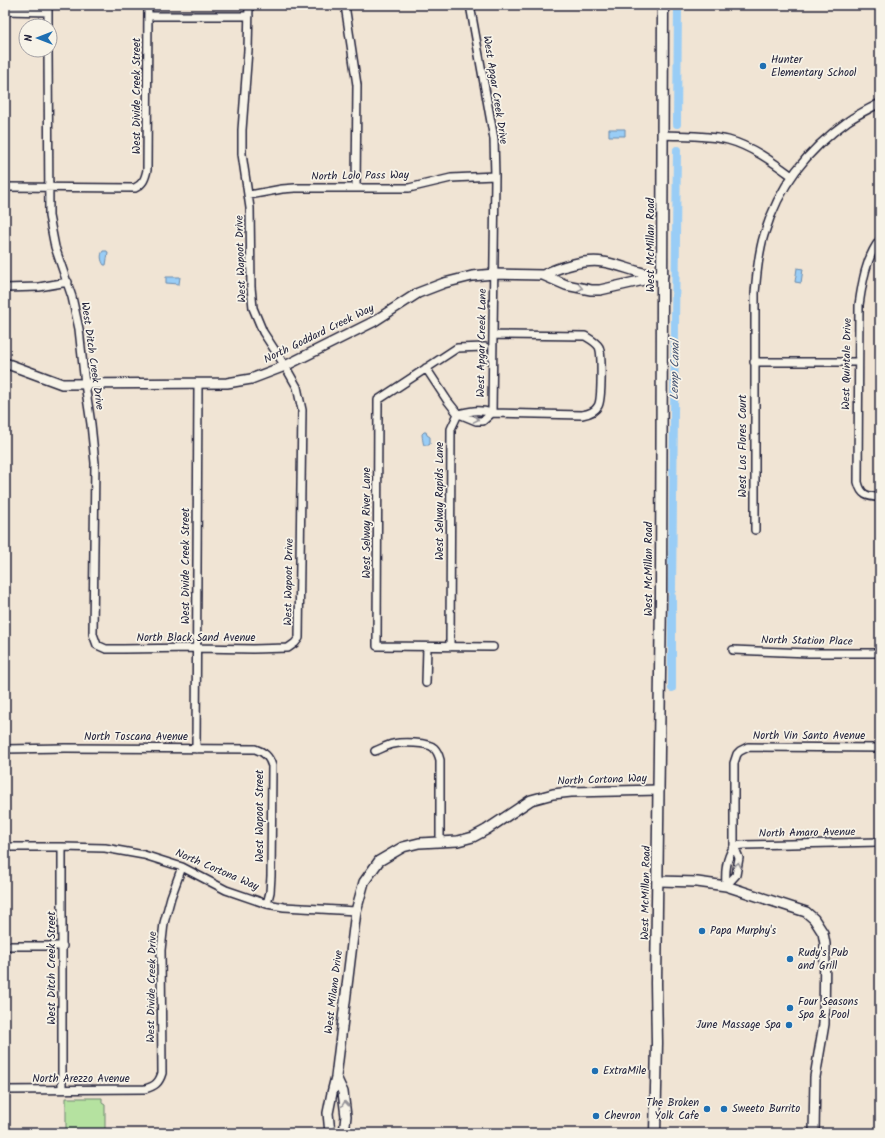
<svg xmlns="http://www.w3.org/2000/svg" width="885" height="1138" viewBox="0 0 885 1138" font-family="Kalam,sans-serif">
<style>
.green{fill:#b5e2a0;stroke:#6c826e}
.water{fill:#99cdf6;stroke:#6989ab}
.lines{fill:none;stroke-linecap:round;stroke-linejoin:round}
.canal{stroke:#99cdf6;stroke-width:8}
.minor-casing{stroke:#22223b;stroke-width:10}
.tertiary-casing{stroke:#22223b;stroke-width:12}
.secondary-casing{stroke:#22223b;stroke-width:13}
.minor{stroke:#f7f3e8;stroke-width:7}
.tertiary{stroke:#f7f3e8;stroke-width:9}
.secondary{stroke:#f7f3e8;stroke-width:10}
.oneway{stroke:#97959a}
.poi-dot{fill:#1f6fb2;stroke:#f7f3e8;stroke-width:1.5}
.labels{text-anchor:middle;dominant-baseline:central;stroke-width:3.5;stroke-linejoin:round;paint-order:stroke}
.poi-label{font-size:11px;fill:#22223b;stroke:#f7f3e8;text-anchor:start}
.street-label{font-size:11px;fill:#22223b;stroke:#f7f3e8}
.water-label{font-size:12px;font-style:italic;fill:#465573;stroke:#f7f3e8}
</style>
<rect width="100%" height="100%" fill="#f0e4d4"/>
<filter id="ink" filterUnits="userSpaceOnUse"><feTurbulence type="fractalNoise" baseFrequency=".025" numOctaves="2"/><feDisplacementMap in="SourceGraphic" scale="8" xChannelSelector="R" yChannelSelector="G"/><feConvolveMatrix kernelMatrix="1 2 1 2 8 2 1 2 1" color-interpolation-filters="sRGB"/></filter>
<g filter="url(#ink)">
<path class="green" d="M66,1098H102V1103L105,1105V1133H66Z"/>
<path class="water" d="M609,129H625V136H609Z
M103,251H107L108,253L106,265H104C101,261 100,255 103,251Z
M797,268L803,269L801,283L795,282Z
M166,277H180L179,284L166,283Z
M424,432H426L427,435L430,437V444L429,445H424C423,444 422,435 422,434Z"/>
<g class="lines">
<path class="canal" d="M677,124L678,5
M672,590L677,150
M672,688V597"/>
<g class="minor-casing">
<path id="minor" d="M48,5V26
M345,5L357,85L356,188
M470,5L494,139L495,176L492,413
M5,11L48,12
M148,16H249
M48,50L49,216L55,247L72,297L79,329L85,384L91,424L95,463L93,634L97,645L106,649H123L197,648L253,649L288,648L295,643L299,638L302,410L297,387L285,366L263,332L253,308L251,287L250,208L242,154V130L248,50L249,5
M663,135C685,136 707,135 728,140C751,146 773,162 792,176
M5,187L135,188C143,184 145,179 147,170L148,5
M249,195L282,189L295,188H409L451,178L495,176
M880,240C866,257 862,284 859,305L858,482C861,495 867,497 880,497
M5,288L39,287L68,282
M485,347L457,348L378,400L377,646L493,647
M754,362H858
M426,368L447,400L458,414L451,429L450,647
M458,414C472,411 478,409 492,413L582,415C588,414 595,412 598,406C602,400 602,353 599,347C596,342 590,339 585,336L493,335
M459,414L476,421H483L492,413
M755,530V293C757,273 758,254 764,235C779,186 806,151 848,121C858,114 869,109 880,103
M733,650L809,653H880
M426,683L427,647
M5,749L65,748L255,749C264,752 269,756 272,766L271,876L270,892L267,904
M196,749L198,384
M375,751C381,749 387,745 393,744C402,742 428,742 434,748C437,751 439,756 440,760V842
M734,846C726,860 725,870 726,886L736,875L739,858L734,846V763L737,754L740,751L748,747L880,748
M734,846L743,845L880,842
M5,847H62L105,848L144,855L182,867L226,890L267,904L284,907L356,911
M62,847V1089
M5,946H63
M5,1090L145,1089C155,1086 159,1083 162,1073L161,950L164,923L171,897L182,867"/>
</g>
<g class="tertiary-casing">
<path id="tertiary" d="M543,275C559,267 585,259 603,262C618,264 632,271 648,274C652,276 658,275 663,275
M5,363L62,384L227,383L251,379L285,366L373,322L418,293L444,283L472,276L494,274L543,275L566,285L591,290H600L644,280L649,275
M658,881L697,882L726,886L806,912L814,919L823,933L825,944L824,1024L815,1077L814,1133
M336,1077L343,1092L346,1116L344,1133
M330,1133L328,1113L332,1093L336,1077L356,911L364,882L379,861L403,847L419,843L458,841L473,837L486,830L531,800L553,794L571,792L659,790"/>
</g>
<g class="secondary-casing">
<path id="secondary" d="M655,1133L657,1043L656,983L661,594L663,5"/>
</g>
<use href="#minor" class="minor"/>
<use href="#tertiary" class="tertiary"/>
<use href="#secondary" class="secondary"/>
</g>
<defs><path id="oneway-chevron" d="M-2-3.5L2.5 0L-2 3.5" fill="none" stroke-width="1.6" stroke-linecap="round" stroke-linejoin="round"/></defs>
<g class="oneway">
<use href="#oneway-chevron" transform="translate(580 288) rotate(11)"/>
<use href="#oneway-chevron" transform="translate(476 419) rotate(10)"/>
<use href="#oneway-chevron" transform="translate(738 865) rotate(-80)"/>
<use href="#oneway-chevron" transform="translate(345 1104) rotate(-96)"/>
</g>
</g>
<g class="poi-dot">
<circle cx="763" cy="66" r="4"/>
<circle cx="702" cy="931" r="4"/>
<circle cx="790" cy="959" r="4"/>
<circle cx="790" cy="1008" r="4"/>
<circle cx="789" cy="1025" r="4"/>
<circle cx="595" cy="1071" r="4"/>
<circle cx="707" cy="1109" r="4"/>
<circle cx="724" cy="1109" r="4"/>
<circle cx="596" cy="1116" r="4"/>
</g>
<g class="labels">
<g class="poi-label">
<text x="771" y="60">Hunter<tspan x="771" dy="13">Elementary School</tspan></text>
<text x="710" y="931">Papa Murphy's</text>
<text x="798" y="953">Rudy's Pub<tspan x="798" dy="13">and Grill</tspan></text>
<text x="798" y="1002">Four Seasons<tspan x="798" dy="13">Spa &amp; Pool</tspan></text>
<text x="781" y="1025" text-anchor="end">June Massage Spa</text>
<text x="603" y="1071">ExtraMile</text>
<text x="699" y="1103" text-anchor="end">The Broken<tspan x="699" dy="13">Yolk Cafe</tspan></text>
<text x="732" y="1109">Sweeto Burrito</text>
<text x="604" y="1116">Chevron</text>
</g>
<g class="street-label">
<text transform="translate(495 90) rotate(81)">West Apgar Creek Drive</text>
<text transform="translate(137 96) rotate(-90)">West Divide Creek Street</text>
<text transform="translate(360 176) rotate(-1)">North Lolo Pass Way</text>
<text transform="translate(651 245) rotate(-90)">West McMillan Road</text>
<text transform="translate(241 259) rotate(-92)">West Wapoot Drive</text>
<text transform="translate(319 334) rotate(-26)">North Goddard Creek Way</text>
<text transform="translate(482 343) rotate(-89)">West Apgar Creek Lane</text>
<text transform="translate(92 356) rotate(82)">West Ditch Creek Drive</text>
<text transform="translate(847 364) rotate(-89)">West Quintale Drive</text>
<text transform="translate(743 446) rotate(-90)">West Los Flores Court</text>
<text transform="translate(440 501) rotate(-90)">West Selway Rapids Lane</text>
<text transform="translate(367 523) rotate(-90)">West Selway River Lane</text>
<text transform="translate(186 566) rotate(-90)">West Divide Creek Street</text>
<text transform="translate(649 569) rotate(-90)">West McMillan Road</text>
<text transform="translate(289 582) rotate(-89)">West Wapoot Drive</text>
<text x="196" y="638">North Black Sand Avenue</text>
<text transform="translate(807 641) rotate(1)">North Station Place</text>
<text x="809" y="736">North Vin Santo Avenue</text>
<text x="136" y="737">North Toscana Avenue</text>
<text transform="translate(602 780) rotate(-2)">North Cortona Way</text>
<text transform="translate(260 816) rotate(-90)">West Wapoot Street</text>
<text transform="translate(807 833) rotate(-1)">North Amaro Avenue</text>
<text transform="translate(217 870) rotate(23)">North Cortona Way</text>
<text transform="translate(646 893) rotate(-89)">West McMillan Road</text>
<text transform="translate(52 968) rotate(-90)">West Ditch Creek Street</text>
<text transform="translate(152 987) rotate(-89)">West Divide Creek Drive</text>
<text transform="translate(334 992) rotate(-83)">West Milano Drive</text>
<text x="81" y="1079">North Arezzo Avenue</text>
</g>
<g class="water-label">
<text transform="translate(675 370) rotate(-89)">Lemp Canal</text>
</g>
</g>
<rect width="885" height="1138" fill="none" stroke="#f7f3e8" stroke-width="20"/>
<rect x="10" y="10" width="865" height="1118" fill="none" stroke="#22223b" stroke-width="1.5" filter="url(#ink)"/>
<g transform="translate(38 38) rotate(270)"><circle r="19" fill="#f7f3e8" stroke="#a29fa3"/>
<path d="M0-3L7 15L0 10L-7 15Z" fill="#1f6fb2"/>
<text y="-6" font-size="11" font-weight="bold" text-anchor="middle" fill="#22223b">N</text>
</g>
</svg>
